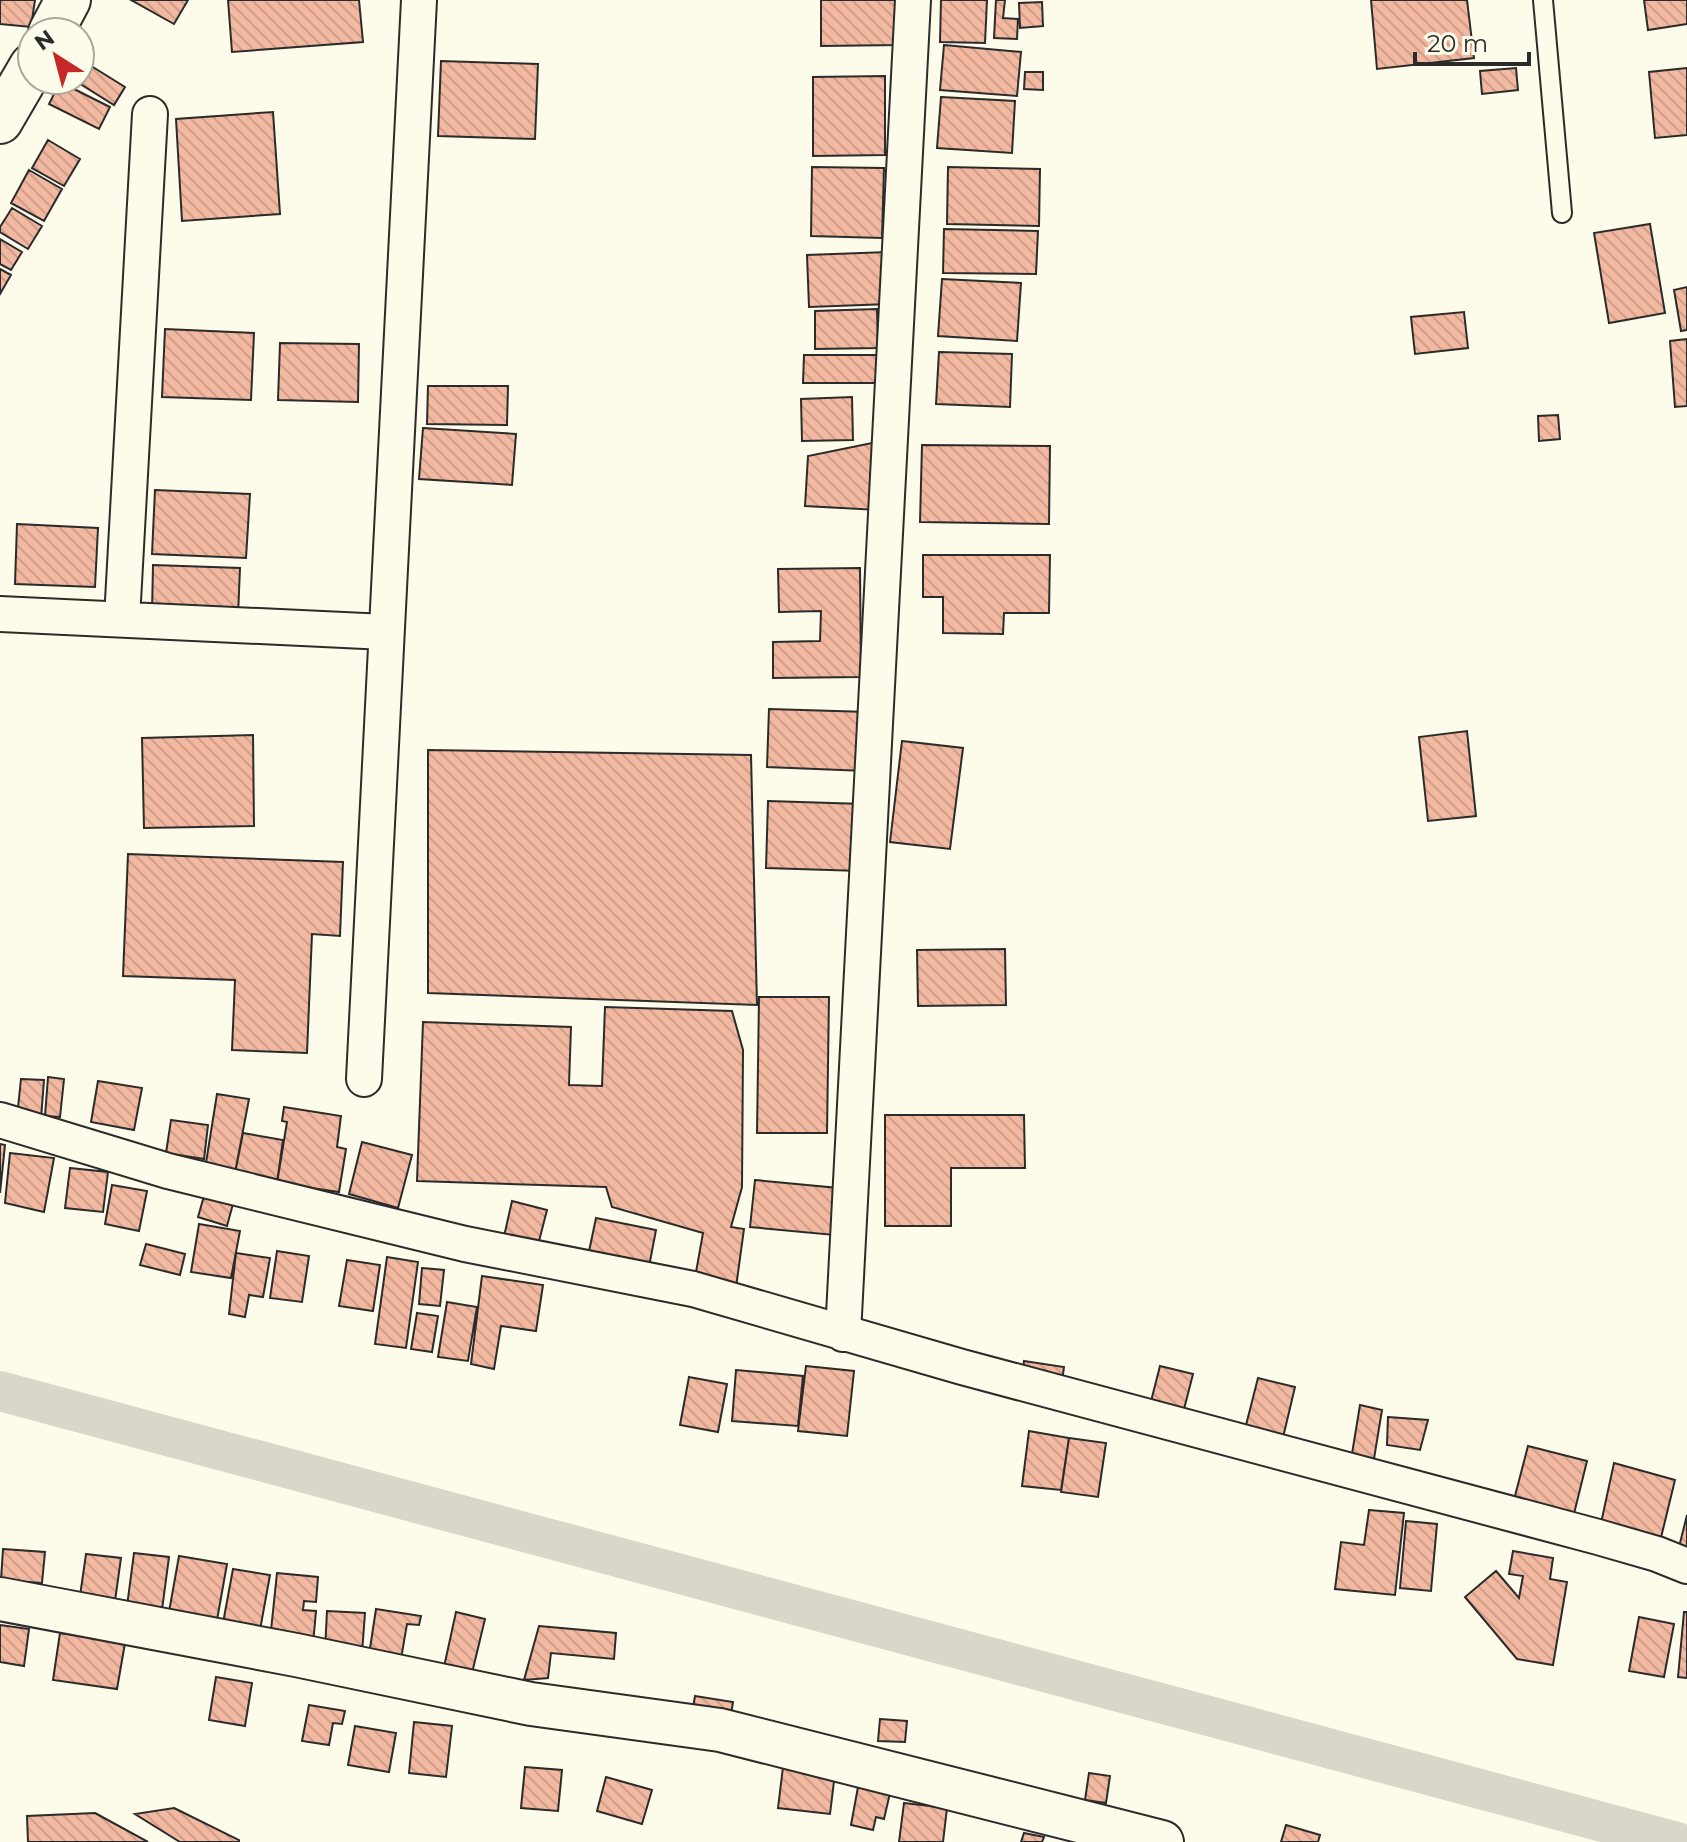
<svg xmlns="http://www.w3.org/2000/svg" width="1687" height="1842" viewBox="0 0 1687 1842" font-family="Montserrat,sans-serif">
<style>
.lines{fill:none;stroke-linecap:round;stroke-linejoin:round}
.canal{stroke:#d8d7c9;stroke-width:40}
.building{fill:url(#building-back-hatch);stroke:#2b2b2b;stroke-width:2}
.service-casing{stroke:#2b2b2b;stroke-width:22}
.minor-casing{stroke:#2b2b2b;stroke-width:38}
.tertiary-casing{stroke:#2b2b2b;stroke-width:46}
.secondary-casing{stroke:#2b2b2b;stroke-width:48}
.service{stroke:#fdfbea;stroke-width:18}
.minor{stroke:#fdfbea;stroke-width:34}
.tertiary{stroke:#fdfbea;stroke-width:42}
.secondary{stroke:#fdfbea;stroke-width:44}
</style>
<defs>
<pattern id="building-back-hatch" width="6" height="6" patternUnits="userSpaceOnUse" patternTransform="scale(2)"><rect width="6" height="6" fill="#f2b8a0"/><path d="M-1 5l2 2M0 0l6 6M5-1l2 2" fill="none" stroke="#d09e8a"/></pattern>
</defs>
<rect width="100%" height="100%" fill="#fdfbea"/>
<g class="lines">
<path class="canal" d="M0,1391L1677,1842"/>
</g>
<path class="building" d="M0,0H35L31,27L0,24Z
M131,0H188L174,24Z
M228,0H359L363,42L232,52Z
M821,0H900V45L821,46Z
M941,0H987L985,43L940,42Z
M996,0H1005L1003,18L1018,19L1017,39L994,38Z
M1371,0H1467L1474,58L1377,69Z
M1644,0H1687V24L1648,30Z
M1042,2L1043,26L1020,28L1019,3Z
M944,45L1021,52L1017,96L940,90Z
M80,59L125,87L114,105L74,80H80Z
M441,61L538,64L535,139L438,136Z
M1516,68L1518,90L1482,94L1480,71Z
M1687,68V135L1655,138L1649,72Z
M1025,72H1043V90L1024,89Z
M885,76V155L813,156V77Z
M60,82L110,107L99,129L49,104Z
M941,97L1015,101L1012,153L937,148Z
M273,112L280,214L182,221L176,119Z
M48,140L80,159L64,186L32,168Z
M812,167L884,168L882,238L811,236Z
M948,167L1040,169L1039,226L947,224Z
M29,170L62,189L44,221L11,203Z
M12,208L42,226L28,249L0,232V227Z
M1650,224L1665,313L1609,323L1594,233Z
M944,229L1038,231L1036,274L943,273Z
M0,239L22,252L11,270L0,264Z
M888,252L889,304L809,307L807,255Z
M0,269L11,275L0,294Z
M942,279L1021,283L1017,341L938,336Z
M1687,287V330L1681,331L1674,290Z
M877,309L878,348L815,349V311Z
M1464,312L1468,348L1415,354L1411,317Z
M165,329L254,333L251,400L162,397Z
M1687,339V406L1675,407L1670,341Z
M280,343L359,344L358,402L278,400Z
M939,352L1012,354L1010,407L936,404Z
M804,355H877V383H803Z
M428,386H508L507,425L427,424Z
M852,397L853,440L802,441L801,399Z
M1558,415L1560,439L1539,441L1538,416Z
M423,428L516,434L512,485L419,479Z
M882,441L878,510L805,506L808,456Z
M922,445L1050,446L1049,524L920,522Z
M155,490L250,494L246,558L152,554Z
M17,524L98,528L95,587L15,584Z
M923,555H1050L1049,613H1004L1003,634L943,633V597H923Z
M153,565L240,568L238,616L152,612Z
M860,568L861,677L773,678V642L820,641L821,611L779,612L778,569Z
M769,709L868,712L865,771L767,767Z
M1467,731L1476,816L1428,821L1419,737Z
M253,735L254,826L144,828L142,738Z
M902,741L963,748L950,849L890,842Z
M428,750L751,755L757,1005L428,993Z
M768,801L863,804L860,871L766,868Z
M128,854L343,862L340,936L312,934L307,1053L232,1050L235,980L123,976Z
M1005,949L1006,1005L918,1006L917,950Z
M759,997H829L827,1133H757Z
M605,1007L732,1011L743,1050L742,1187L731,1227L744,1229L734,1302L693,1289L703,1233L612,1207L606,1187L417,1181L423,1022L571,1027L569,1085L602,1086Z
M48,1077L64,1079L60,1117L45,1116Z
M21,1079L44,1080L41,1119L17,1117Z
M98,1081L142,1088L134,1130L91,1122Z
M217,1094L249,1099L235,1173L205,1169Z
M284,1107L341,1116L337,1147L346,1149L339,1192L277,1183L287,1122L282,1121Z
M885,1115H1024L1025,1168H951V1226H885Z
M171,1120L208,1125L204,1159L166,1153Z
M243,1133L283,1140L277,1183L235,1173Z
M362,1142L412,1155L398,1208L349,1194Z
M0,1144L5,1145L0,1193Z
M10,1153L54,1158L44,1212L5,1203Z
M70,1168L108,1172L103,1212L65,1208Z
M755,1180L838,1188L834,1235L750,1227Z
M112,1185L147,1191L139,1231L105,1224Z
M204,1196L233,1204L227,1226L198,1217Z
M512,1201L547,1210L537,1249L503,1241Z
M596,1218L656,1230L648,1272L587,1261Z
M199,1224L240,1231L231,1278L191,1272Z
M146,1244L185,1254L180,1275L140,1265Z
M277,1251L309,1256L302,1302L270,1298Z
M236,1253L270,1258L263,1297L249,1295L245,1317L229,1314Z
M387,1257L418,1262L406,1348L375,1344Z
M347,1260L380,1265L373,1311L339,1306Z
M422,1268L444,1270L440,1306L419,1304Z
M482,1276L543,1285L536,1331L501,1326L494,1369L471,1364Z
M447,1302L477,1307L468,1361L438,1357Z
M417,1313L438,1316L432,1352L411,1349Z
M1024,1361L1064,1367L1061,1388L1021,1383Z
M806,1366L854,1371L847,1436L798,1431Z
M1160,1366L1193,1374L1181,1421L1148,1413Z
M736,1370L803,1376L798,1426L732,1421Z
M689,1377L727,1384L718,1432L680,1425Z
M1258,1378L1295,1387L1281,1446L1243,1437Z
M1360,1405L1382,1410L1372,1471L1350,1466Z
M1388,1417L1428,1420L1420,1450L1387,1445Z
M1029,1431L1069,1438L1061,1490L1022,1486Z
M1069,1438L1106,1443L1098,1497L1061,1492Z
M1528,1446L1587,1461L1570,1530L1510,1515Z
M1614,1463L1675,1480L1657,1554L1598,1537Z
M1369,1510L1404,1513L1395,1595L1335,1589L1341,1542L1364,1545Z
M1687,1515V1566L1675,1563Z
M1406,1521L1437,1524L1431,1591L1400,1588Z
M3,1549L45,1552L42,1583L1,1580Z
M1513,1551L1553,1558L1550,1579L1567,1582L1553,1665L1517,1659L1465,1597L1496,1571L1519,1598L1523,1576L1509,1574Z
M134,1553L169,1557L162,1610L127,1606Z
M86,1554L121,1558L115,1601L80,1596Z
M179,1556L227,1564L217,1620L169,1612Z
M233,1569L270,1575L260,1630L223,1623Z
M277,1573L318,1577L316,1602L304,1601L303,1610L316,1611L313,1644L270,1640Z
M376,1609L421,1616L419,1625L407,1624L401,1659L369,1655Z
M327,1611L365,1613L362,1653L325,1650Z
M456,1612L485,1619L472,1673L444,1667Z
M1684,1612H1687V1678L1678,1677Z
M1639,1617L1674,1624L1664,1677L1629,1671Z
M0,1625L29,1629L24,1666L0,1662Z
M539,1626L616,1633L614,1659L551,1653L548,1678L524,1680Z
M60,1633L125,1643L117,1689L53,1680Z
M216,1677L252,1683L245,1726L209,1720Z
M695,1696L733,1702L730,1720L692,1714Z
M309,1705L345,1711L342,1724L333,1723L329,1745L302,1741Z
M880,1719L907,1721L905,1742L878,1741Z
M414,1722L452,1726L446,1777L409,1773Z
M355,1726L396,1733L389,1772L348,1765Z
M525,1767L562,1770L558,1811L521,1808Z
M783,1767L835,1773L830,1814L778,1808Z
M1089,1773L1110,1776L1106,1803L1085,1800Z
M606,1777L652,1790L642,1824L597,1811Z
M858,1787L890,1793L884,1819L876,1817L873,1830L851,1825Z
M904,1803L947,1808L943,1842H899Z
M174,1808L239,1840V1842H180L135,1814Z
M95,1813L148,1842H28L27,1816Z
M1286,1825L1320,1835L1318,1842H1281Z
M1024,1833L1044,1837L1042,1842H1021Z"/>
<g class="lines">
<g class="service-casing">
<path id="service" d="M1543,0L1562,213"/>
</g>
<g class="minor-casing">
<path id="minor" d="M0,614L386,632
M122,619L150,114
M364,1079L419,0
M0,1120L168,1171L465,1244L693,1289L962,1367L1598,1537L1657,1554L1687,1566
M843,1334L913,0"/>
</g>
<g class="tertiary-casing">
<path id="tertiary" d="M0,1599L296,1655L531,1704L720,1730L1162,1842"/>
</g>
<g class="secondary-casing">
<path id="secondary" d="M51,32L68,0
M0,121L32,66"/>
</g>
<use href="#service" class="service"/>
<use href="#minor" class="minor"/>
<use href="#tertiary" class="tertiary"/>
<use href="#secondary" class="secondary"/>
</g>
<g transform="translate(56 56) rotate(324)"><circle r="38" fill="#fdfbea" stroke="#a9a89e" stroke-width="2"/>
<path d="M0-6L14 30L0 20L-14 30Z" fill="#c62828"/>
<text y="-12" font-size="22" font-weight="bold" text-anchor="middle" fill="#2b2b2b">N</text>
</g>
<path d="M1415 52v12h114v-12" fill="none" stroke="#2b2b2b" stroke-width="4"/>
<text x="1427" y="52" font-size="24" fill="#2b2b2b" stroke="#fdfbea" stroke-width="6" paint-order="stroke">20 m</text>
</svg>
